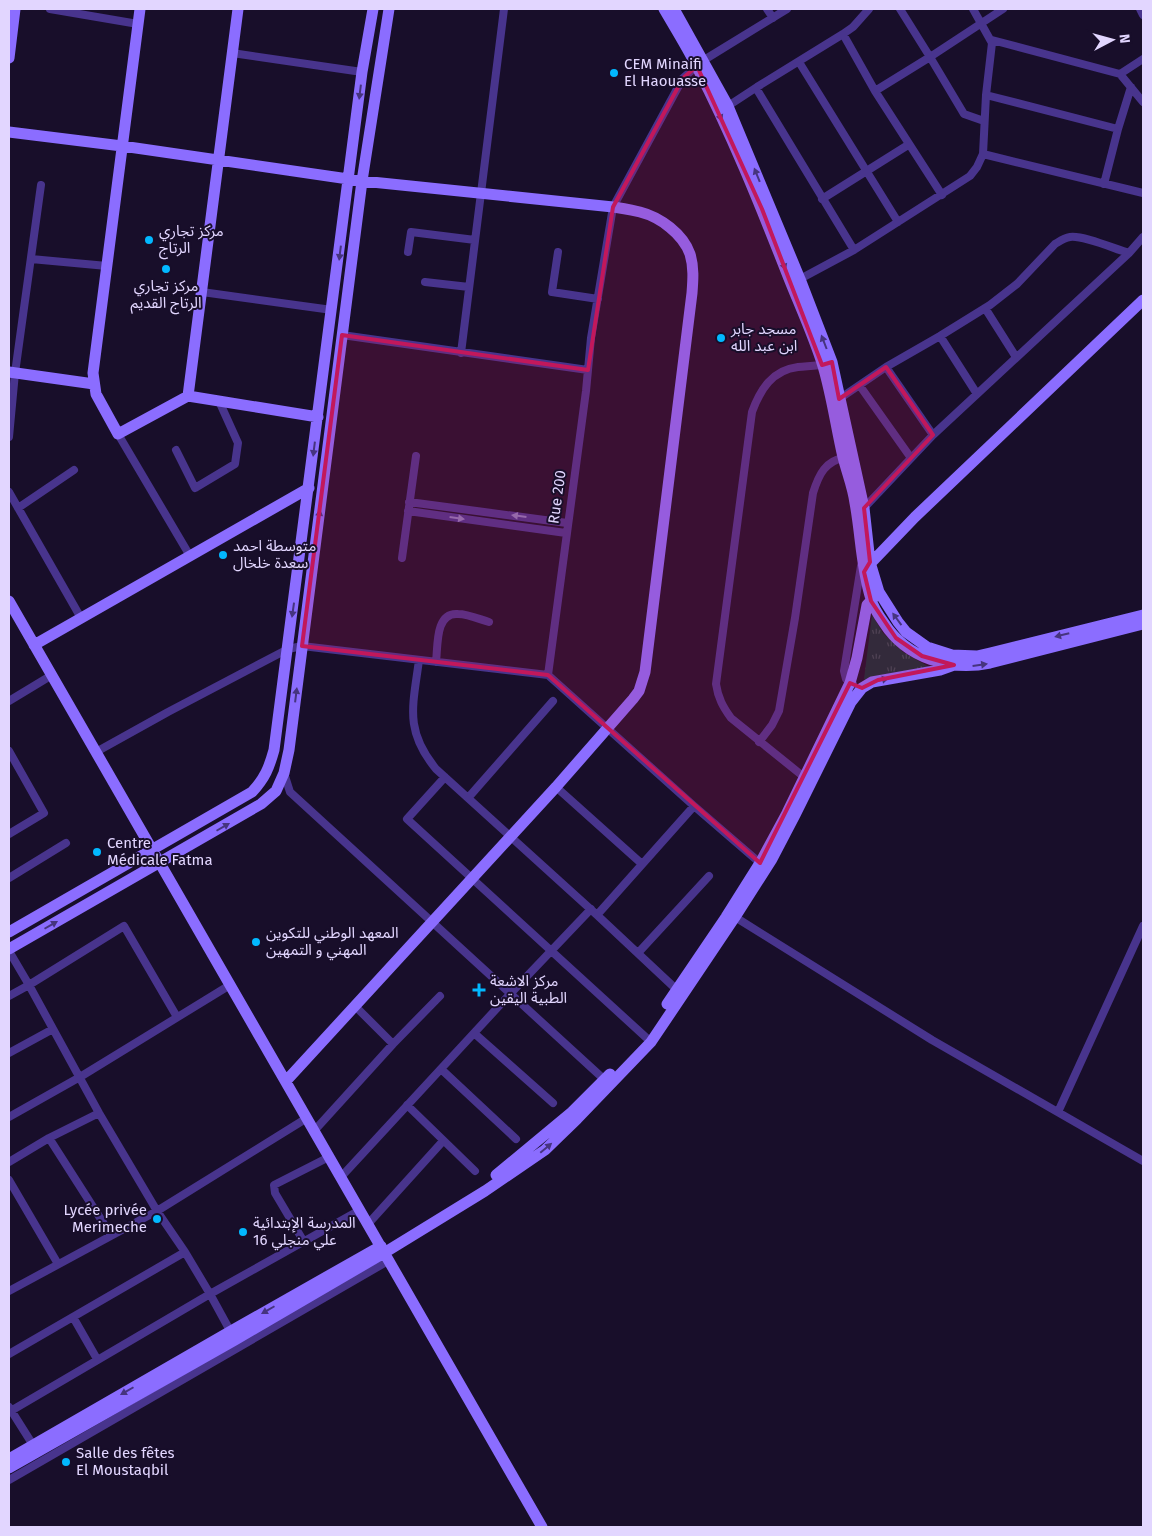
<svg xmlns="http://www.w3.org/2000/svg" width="1152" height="1536" viewBox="0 0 1152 1536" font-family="'Fira Sans','Noto Sans Arabic',sans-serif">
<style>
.grass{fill:url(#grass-tufts)}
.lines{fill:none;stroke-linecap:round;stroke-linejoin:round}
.street{stroke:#48348d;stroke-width:8}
.secondary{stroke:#8b6dff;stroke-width:11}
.oneway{fill:#46347f}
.oneway2{fill:#8d7dc0}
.marked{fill:#c2185b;fill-opacity:0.2;stroke:#c2185b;stroke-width:4;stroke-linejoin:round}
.poi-dot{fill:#02b8ff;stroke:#180e2a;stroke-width:2}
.labels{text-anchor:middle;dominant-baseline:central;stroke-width:4;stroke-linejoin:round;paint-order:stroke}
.poi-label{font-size:15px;fill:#e2d6ff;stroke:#180e2a;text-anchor:start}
.street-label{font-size:15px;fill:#e2d6ff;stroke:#180e2a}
</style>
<defs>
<pattern id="grass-tufts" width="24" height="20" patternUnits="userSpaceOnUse" patternTransform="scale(1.25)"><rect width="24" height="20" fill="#102f34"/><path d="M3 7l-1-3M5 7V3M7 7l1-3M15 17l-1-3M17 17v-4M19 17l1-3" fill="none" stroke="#324c52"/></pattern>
</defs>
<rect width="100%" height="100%" fill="#180e2a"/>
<path class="grass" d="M872,615L883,633L903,652L929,667L867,681L864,679Z"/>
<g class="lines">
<path class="street" d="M50,9L138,24
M767,9L773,18
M900,9L930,57L964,114L984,121
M1140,9L1143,15
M843,34L875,91L942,195
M992,40L1120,74L1143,102
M232,53L362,72
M799,62L898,222
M1120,74L1143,59
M756,88L854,250
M875,91L930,57L1003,9
M986,95L1118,129
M728,106L757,87L843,34L853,27L869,9
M983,154L1143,193
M1104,184L1118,129L1131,87
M822,199L908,145
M408,252L411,232L475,240
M558,252L552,292L598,299
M31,259L107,266
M800,279L854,250L970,176L977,167L983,154L986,95L992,43L973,9
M425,282L469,287
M202,292L332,310
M985,308L1016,357
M342,335L588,370
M940,336L977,394
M461,353L504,9
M886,367L933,435
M860,386L911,458
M839,399L886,367L940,336L990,305L1017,284L1055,244C1060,241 1064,238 1070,237C1083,235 1115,249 1129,253
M118,434L190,556
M9,437L15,373L41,185
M176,450L195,488L235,464L238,443L219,401
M9,492L81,618
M409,502L567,523
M18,508L74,470
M864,508L933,435L1129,253L1143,237
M408,511L566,533
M402,558L416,456
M419,660C413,706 404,730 436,769L597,915L676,989
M436,662C438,646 435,612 458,614C468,614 479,619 489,622
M853,684L846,679L844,671L861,566
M9,701L52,675
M759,742L772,725L779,711L795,618L813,493C819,474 825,461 846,457
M96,752L168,712L288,649L302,646L548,675
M284,773L290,792L607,1082
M445,777L407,819L651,1042
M804,777L731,718C723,707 718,698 716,684L752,412C760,390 772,370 798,367C807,366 817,366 826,364
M556,787L642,864
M468,798L553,701
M9,834L44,813L9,751
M760,863L694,806L548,675L586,391L591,338L613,207L683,78L704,60L787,9
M9,878L66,843
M597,915L694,806
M735,917L932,1040L1143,1161
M9,951L29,985L99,1113L157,1211L185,1252L210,1294L239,1347
M638,953L709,876
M9,996L29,985L124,926L177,1017
M355,1006L393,1044
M474,1033L553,1103
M9,1053L53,1029
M441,1069L516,1139
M407,1105L475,1171
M1058,1112L1143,926
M9,1117L80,1077L230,985
M314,1131L393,1044L440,996
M49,1138L111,1235
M9,1162L49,1138L99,1113
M341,1177L511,993L591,909
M9,1180L58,1264
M368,1224L443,1141
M304,1242L275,1193L274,1185L329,1157
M9,1291L157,1211L307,1118
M73,1317L97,1359
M9,1354L185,1252
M9,1407L33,1445
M9,1412L210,1294L360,1210
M9,1480L388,1261"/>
<path class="secondary" d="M140,9L93,373L96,394L118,434L188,396L318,417
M664,9C675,28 687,47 697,67C731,133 759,202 786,271C798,302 813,334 823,366C832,396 836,427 843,457C847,473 853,487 855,503C861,535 861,568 871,599C873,607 879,616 884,623C907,659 951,671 990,663L1143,624
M674,9L728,106L800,279L832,362L864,508L870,562L879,592L898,622L906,632L927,647L952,655L977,656L990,653L1143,615
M9,58L15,9
M9,132L122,146L362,181L613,207C622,208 631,210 640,212C660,217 683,234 690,254C694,267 693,280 692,293L645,672L639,691L633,699L556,787L286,1081
M9,372L94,384
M188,396L238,9
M868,566L915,517L1143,300
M9,601L542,1527
M34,645L309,488
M9,932L252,792C265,778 269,768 274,750L362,72L373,9
M9,949L261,804L276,791L284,773L289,750L362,181L389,9
M667,1004L726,917L760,863L787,813L850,683L857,658L867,605L879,592
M496,1175L572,1112L610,1074
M9,1459L231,1331L381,1246
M9,1468L235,1340L384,1253L485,1191L545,1150L577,1119L651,1042L735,917L772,859L795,815L851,702L862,688L872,682L940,670L954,665"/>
</g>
<defs><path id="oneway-solid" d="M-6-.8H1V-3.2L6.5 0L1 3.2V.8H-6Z" transform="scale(1.25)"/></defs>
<g class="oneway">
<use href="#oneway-solid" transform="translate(360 92) rotate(97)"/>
<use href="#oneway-solid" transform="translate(719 114) rotate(66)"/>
<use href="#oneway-solid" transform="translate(757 175) rotate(-112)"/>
<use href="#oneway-solid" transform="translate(340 253) rotate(97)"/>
<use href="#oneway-solid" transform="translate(783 263) rotate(69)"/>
<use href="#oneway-solid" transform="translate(824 342) rotate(-111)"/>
<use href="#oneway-solid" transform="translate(314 449) rotate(97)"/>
<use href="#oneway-solid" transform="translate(319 517) rotate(-83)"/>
<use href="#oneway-solid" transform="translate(293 610) rotate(98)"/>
<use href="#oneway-solid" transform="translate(897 619) rotate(-126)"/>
<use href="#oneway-solid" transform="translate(1062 635) rotate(166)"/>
<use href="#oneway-solid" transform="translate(980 665) rotate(-8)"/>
<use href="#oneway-solid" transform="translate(881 680) rotate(-12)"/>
<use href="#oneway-solid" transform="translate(296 695) rotate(-83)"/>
<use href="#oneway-solid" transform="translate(223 827) rotate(-30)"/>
<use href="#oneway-solid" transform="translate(51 925) rotate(-30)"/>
<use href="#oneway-solid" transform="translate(546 1148) rotate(-40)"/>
<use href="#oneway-solid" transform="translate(268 1310) rotate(150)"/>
<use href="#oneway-solid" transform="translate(127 1391) rotate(150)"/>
</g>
<g class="oneway2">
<use href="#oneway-solid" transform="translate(519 516) rotate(-173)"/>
<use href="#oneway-solid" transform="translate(457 518) rotate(8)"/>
</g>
<path class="marked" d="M697,66L762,209L822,365L832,362L839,399L886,367L933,435L864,508L870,562L864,572L871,601L896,638L922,656L954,665L878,680L862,688L850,683L760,863L548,675L302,646L342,335L588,370L613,207L683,78Z"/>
<g class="poi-dot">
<circle cx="614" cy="73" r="5"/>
<circle cx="149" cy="240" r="5"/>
<circle cx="166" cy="269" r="5"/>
<circle cx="721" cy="338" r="5"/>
<circle cx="223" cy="555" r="5"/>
<circle cx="97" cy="852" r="5"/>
<circle cx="256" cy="942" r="5"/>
<path d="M476.5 982.5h5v5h5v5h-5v5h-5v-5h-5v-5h5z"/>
<circle cx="157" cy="1219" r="5"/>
<circle cx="243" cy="1232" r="5"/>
<circle cx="66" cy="1462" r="5"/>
</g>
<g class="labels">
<g class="poi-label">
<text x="624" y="64">CEM Minaifi<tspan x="624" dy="17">El Haouasse</tspan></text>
<text x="159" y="231">مركز تجاري<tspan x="159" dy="17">الرتاج</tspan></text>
<text x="166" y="286" text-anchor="middle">مركز تجاري<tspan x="166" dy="17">الرتاج القديم</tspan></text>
<text x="731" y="329">مسجد جابر<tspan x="731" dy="17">ابن عبد الله</tspan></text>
<text x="233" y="546">متوسطة احمد<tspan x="233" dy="17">سعدة خلخال</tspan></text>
<text x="107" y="843">Centre<tspan x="107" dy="17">Médicale Fatma</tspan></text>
<text x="266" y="933">المعهد الوطني للتكوين<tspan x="266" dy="17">المهني و التمهين</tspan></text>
<text x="490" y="981">مركز الاشعة<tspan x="490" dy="17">الطبية اليقين</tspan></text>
<text x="147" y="1210" text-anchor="end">Lycée privée<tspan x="147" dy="17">Merimeche</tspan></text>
<text x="253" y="1223">المدرسة الإبتدائية<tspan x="253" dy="17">علي منجلي 16</tspan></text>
<text x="76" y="1453">Salle des fêtes<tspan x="76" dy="17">El Moustaqbil</tspan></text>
</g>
<g class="street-label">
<text transform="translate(557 497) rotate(-82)">Rue 200</text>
</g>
</g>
<rect width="1152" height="1536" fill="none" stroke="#e2d6ff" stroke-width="20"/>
<g transform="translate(1112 40) rotate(84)" stroke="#180e2a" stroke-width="4" paint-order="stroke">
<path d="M0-4L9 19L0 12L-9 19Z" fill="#e2d6ff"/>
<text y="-8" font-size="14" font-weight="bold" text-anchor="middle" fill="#e2d6ff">N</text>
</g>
</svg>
